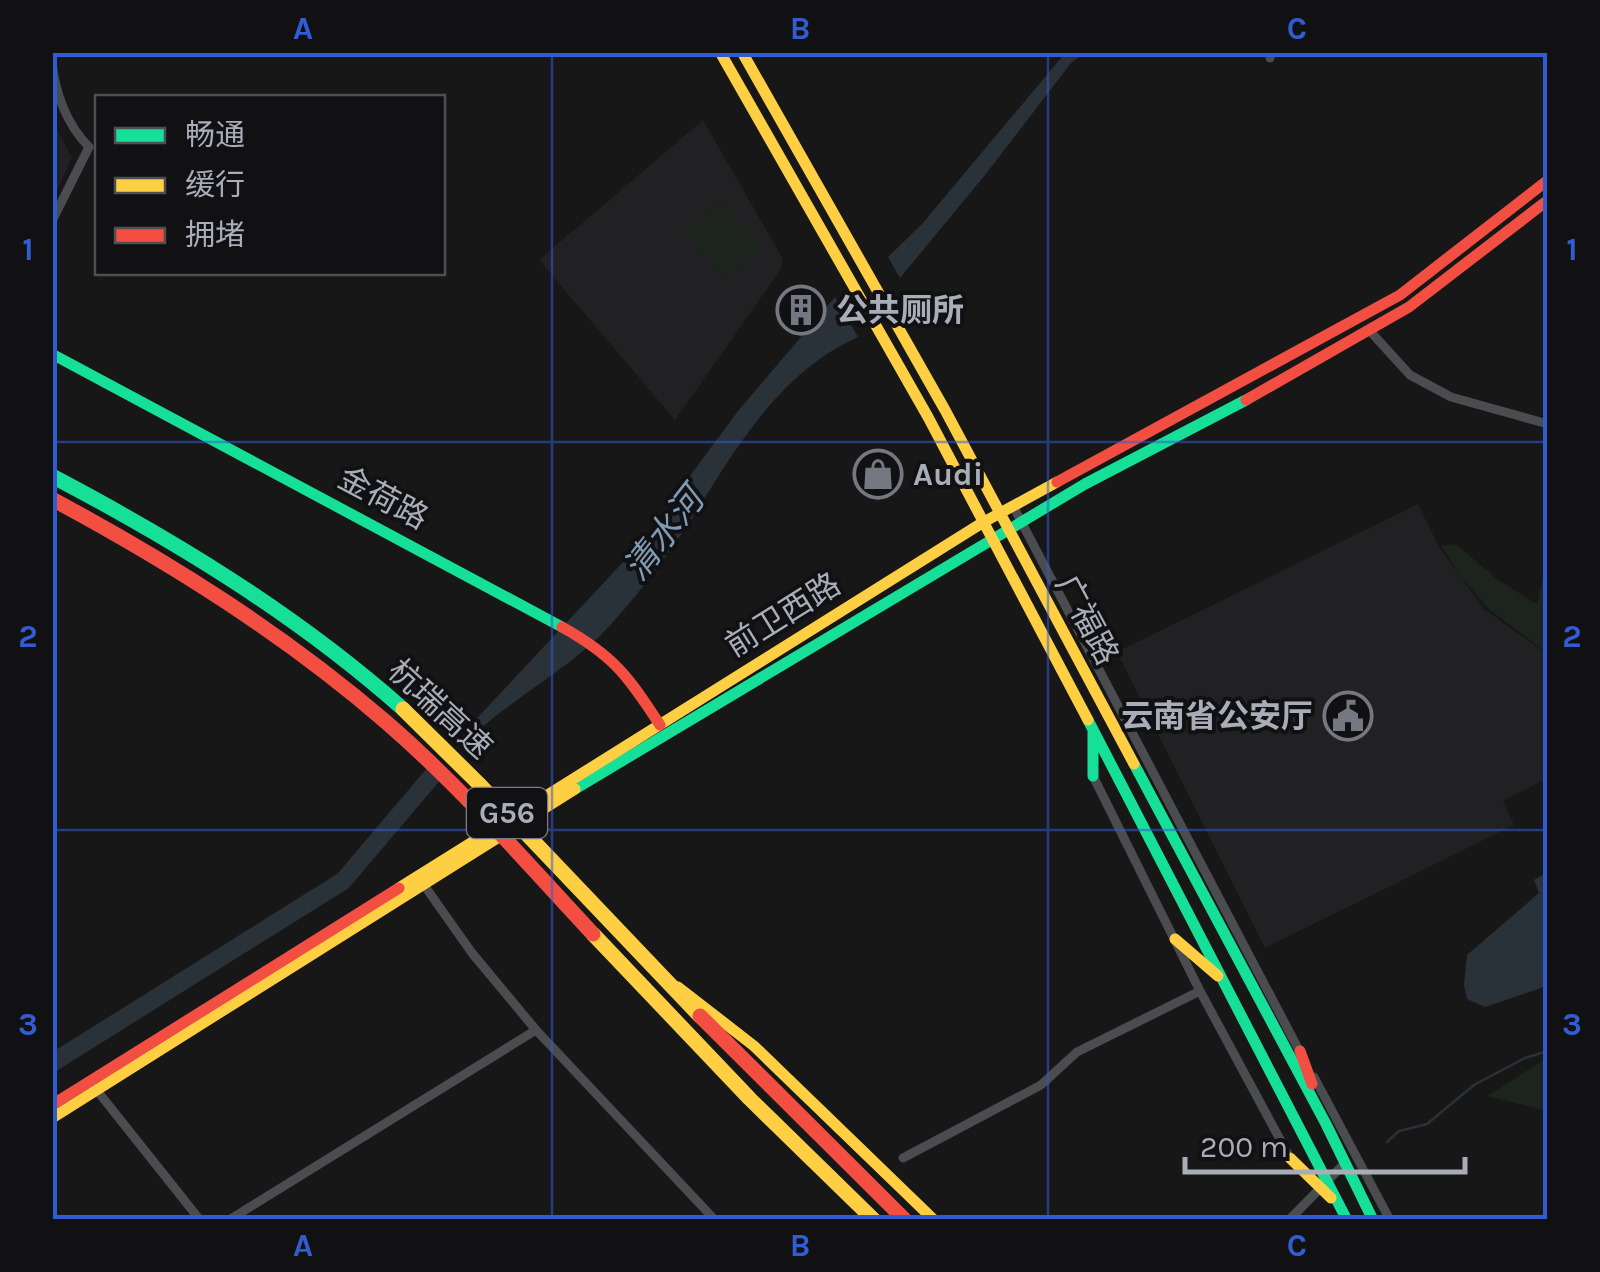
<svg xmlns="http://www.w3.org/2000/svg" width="1600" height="1272" viewBox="0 0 1600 1272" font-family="Karla,'Noto Sans SC',sans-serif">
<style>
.built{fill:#212123}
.green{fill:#1d241e}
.water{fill:#2a3239}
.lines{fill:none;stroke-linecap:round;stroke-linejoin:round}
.stream{stroke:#2a3239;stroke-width:2.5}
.river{stroke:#2a3239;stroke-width:18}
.street{stroke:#4b4c50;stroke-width:9}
.fast{stroke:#16e098;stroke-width:11}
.slow{stroke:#ffcf43;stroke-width:11}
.jam{stroke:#f24e42;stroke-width:11}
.fast-bridge{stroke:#16e098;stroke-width:15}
.slow-bridge{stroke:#ffcf43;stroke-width:15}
.jam-bridge{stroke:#f24e42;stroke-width:15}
.grid{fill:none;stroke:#325cd3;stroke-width:2.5;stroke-opacity:0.55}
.labels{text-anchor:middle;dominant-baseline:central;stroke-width:8;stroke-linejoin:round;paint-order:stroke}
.shield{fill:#111113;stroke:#7b7e86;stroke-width:2.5}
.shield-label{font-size:30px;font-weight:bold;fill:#a8adb8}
.poi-label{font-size:32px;font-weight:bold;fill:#a8adb8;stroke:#111113;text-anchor:start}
.street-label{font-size:32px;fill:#a8adb8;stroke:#111113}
.water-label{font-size:35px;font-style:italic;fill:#7f9bb3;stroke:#111113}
.neatline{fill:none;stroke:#325cd3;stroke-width:4}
.grid-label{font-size:32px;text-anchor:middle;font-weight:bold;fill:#325cd3}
</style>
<rect width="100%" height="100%" fill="#171717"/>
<path class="built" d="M703,120L783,259L781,269L675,420L539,260Z
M53,123L72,157L53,199L52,123Z
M1418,504L1439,547L1484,609L1547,654V778L1503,801L1514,825L1265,948L1117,652Z"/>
<path class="green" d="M721,201L762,248L725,280L684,232Z
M1456,544L1498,580L1537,604L1547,558V653L1489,609L1461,577L1441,546Z
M1547,1058V1108L1544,1110L1487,1096Z"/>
<path class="water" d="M1066,52L1085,53L1071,63L985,175L900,278L888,257L922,224Z
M835,297L858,337C781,372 739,443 696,512C671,550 644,588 613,622C573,667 517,695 472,736L466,730L669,513L687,480L738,411Z
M1547,872V986L1485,1007L1467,999L1464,985L1467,955L1539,893L1534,880Z"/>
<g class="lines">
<path class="stream" d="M1387,1142L1399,1131L1427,1124L1474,1085L1525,1058L1548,1051"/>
<path class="river" d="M52,1063L343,881L432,776"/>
<path class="street" d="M1270,58V52
M52,62C55,93 67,125 89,147L52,221
M1369,330L1410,375L1451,397L1548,424
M1013,506L1301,1054
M1093,776L1200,991L1290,1158
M424,885L472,953L536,1030L715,1220
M1314,1077L1390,1220
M95,1088L200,1220
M903,1158L1041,1085L1077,1052L1200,991
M229,1220L536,1030
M1289,1220L1345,1163"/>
<path class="fast" d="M52,354L562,627
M1088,720L1347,1220
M1093,731V776
M1134,764L1326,1124L1373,1220
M575,789L1085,484L1246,400"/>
<path class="slow" d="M720,52L928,417L1088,720
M742,52L945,410L1134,764
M399,888L982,523L1057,482
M1175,939L1218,976
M678,987L754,1046L934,1220
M52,1118L575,789
M1290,1158L1331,1198"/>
<path class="jam" d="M1246,400L1409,307L1548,200
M1057,482L1400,295L1548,180
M562,627C614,656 628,676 660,725
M1300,1051L1312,1084
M52,1105L399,888"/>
<path class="fast-bridge" d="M52,476C177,542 297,615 403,709"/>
<path class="slow-bridge" d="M403,709L478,783L700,1016
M593,934L750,1099L874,1220"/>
<path class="jam-bridge" d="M52,499C171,563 284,634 386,722C461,787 526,862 593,934
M700,1016L905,1220"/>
</g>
<path class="grid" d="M552,52V1220M1048,52V1220M52,442H1548M52,830H1548"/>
<defs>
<g id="building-ring" transform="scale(2.5)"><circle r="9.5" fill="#111113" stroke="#757880" stroke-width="1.5"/><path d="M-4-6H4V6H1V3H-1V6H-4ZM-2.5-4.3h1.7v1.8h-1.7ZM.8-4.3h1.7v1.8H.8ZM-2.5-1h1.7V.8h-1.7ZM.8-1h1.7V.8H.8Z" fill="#757880"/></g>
<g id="shop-ring" transform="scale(2.5)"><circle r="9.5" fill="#111113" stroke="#757880" stroke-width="1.5"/><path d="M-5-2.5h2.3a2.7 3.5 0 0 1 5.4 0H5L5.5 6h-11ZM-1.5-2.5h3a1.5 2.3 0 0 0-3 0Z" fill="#757880"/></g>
<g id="civic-ring" transform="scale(2.5)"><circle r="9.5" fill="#111113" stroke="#757880" stroke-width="1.5"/><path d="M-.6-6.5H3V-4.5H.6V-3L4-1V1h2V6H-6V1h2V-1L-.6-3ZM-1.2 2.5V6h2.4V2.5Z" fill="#757880"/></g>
</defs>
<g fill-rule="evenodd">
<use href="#building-ring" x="801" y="310"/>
<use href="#shop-ring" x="878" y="474"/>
<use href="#civic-ring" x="1348" y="716"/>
</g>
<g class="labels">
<rect class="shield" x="467" y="788" width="80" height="50" rx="8"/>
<g class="shield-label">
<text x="507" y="813">G56</text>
</g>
<g class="poi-label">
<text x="836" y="310">公共厕所</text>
<text x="913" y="474">Audi</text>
<text x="1313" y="716" text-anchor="end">云南省公安厅</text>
</g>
<g class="street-label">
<text transform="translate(383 498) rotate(28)">金荷路</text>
<text transform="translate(783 615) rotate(-32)">前卫西路</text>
<text transform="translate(1087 620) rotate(62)">广福路</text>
<text transform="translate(440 709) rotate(43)">杭瑞高速</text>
</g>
<g class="water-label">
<text transform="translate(664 534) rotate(-52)">清水河</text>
</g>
</g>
<rect width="1600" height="1272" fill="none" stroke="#111113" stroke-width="110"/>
<rect x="95" y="95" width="350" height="180" fill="#111113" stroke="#4d4f55" stroke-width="2.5"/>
<rect x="115" y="128" width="50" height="15" fill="#16e098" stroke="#4d4f55" stroke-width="2.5"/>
<text x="185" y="145" font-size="30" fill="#a8adb8">畅通</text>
<rect x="115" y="178" width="50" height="15" fill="#ffcf43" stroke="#4d4f55" stroke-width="2.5"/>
<text x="185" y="195" font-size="30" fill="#a8adb8">缓行</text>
<rect x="115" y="228" width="50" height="15" fill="#f24e42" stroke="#4d4f55" stroke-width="2.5"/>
<text x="185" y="245" font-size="30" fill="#a8adb8">拥堵</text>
<path d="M1185 1157v15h280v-15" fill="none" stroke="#a8adb8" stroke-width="5"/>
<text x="1200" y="1157" font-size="30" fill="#a8adb8" stroke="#111113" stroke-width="8" paint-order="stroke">200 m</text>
<rect x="55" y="55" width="1490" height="1162" class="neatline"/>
<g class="grid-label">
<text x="303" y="39">A</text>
<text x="800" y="39">B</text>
<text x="1297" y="39">C</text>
<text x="28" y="260">1</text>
<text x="1572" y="260">1</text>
<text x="28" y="647">2</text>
<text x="1572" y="647">2</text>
<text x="28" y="1035">3</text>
<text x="1572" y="1035">3</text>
<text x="303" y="1256">A</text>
<text x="800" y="1256">B</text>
<text x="1297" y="1256">C</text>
</g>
</svg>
